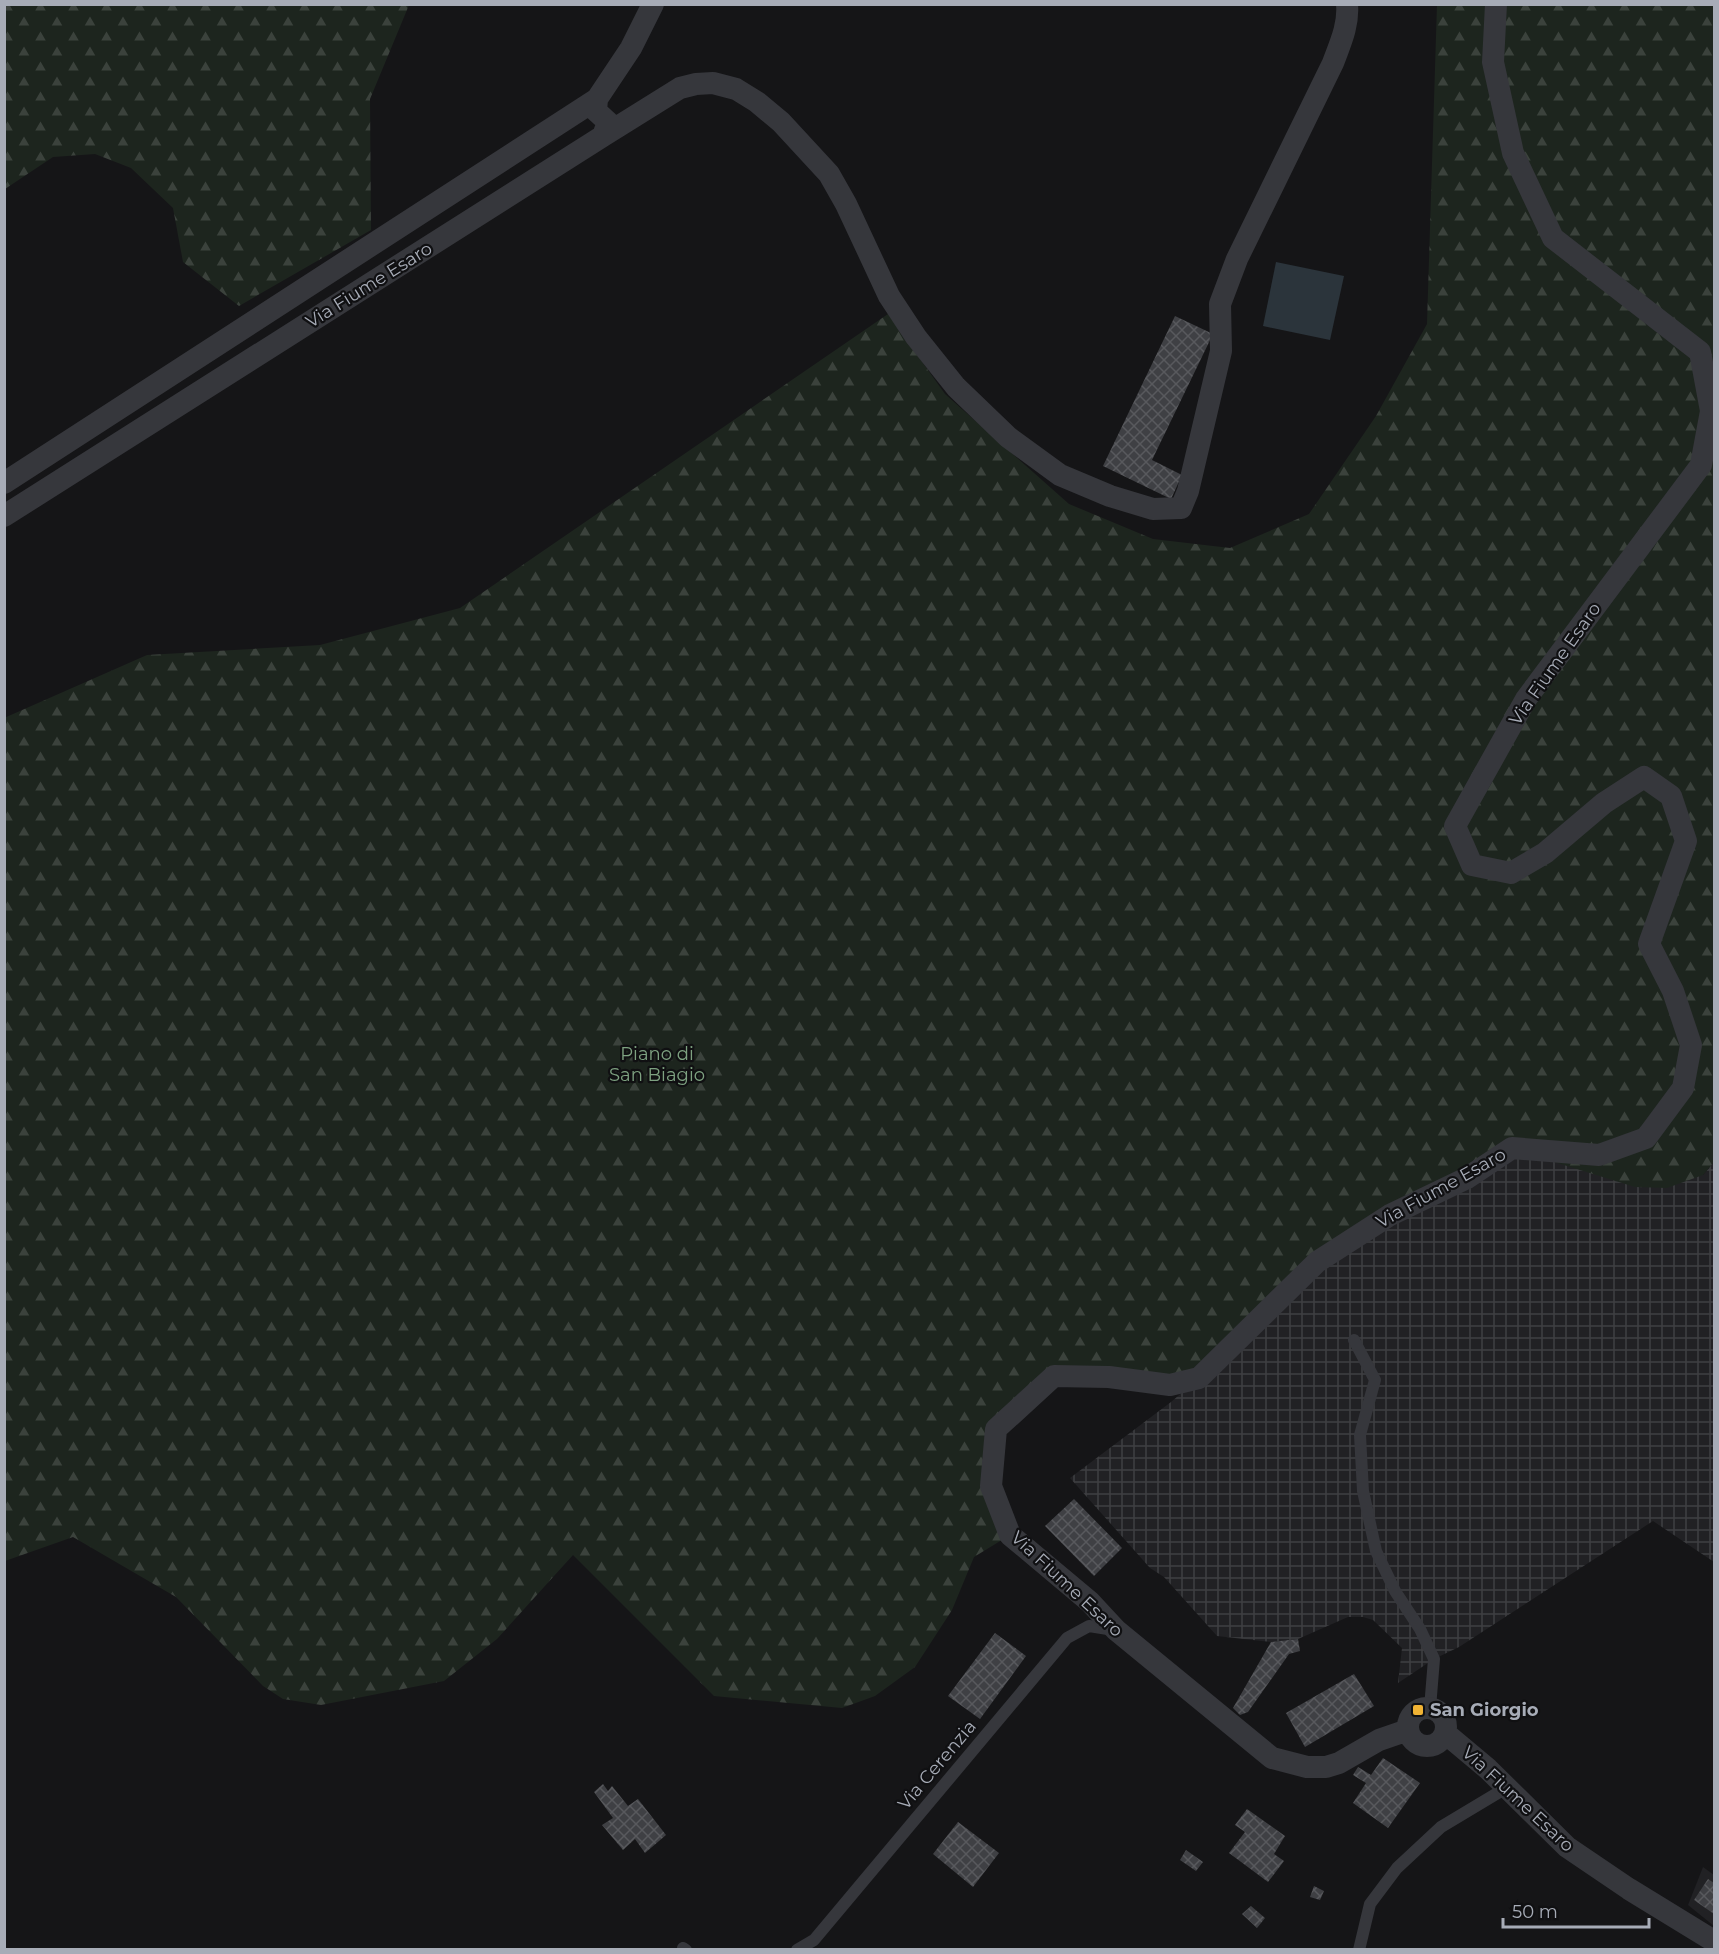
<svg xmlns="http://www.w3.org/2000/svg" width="1719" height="1954" viewBox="0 0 1719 1954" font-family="Montserrat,sans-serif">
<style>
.built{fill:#212124}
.industrial{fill:url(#industrial-grid)}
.forest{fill:url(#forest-firs)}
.water{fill:#2b343b}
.building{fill:url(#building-cross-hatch)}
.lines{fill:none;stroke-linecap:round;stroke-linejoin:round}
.lane{stroke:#36373c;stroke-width:12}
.street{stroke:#36373c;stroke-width:22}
.poi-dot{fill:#f1b334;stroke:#101012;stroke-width:2}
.labels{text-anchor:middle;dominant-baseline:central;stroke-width:4.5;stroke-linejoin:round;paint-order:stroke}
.street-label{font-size:18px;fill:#a7acb7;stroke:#101012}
.park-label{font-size:18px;fill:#7ea281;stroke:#101012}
.poi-label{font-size:18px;font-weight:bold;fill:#a7acb7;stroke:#101012;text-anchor:start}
</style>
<defs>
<pattern id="industrial-grid" width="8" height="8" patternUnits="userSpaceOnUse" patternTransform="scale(1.5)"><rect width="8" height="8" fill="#212124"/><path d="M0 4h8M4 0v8" fill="none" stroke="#3e3f42"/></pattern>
<pattern id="forest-firs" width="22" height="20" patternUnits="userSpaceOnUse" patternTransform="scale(1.5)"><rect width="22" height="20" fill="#1d251e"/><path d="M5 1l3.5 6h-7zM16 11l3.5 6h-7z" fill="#3b423c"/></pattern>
<pattern id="building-cross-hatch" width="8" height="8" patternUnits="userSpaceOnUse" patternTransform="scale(1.5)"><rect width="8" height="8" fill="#3f4044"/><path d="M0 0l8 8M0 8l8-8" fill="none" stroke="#58595d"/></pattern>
</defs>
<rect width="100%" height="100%" fill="#151517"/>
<path class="built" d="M1703,1867L1714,1875V1926L1688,1905Z"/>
<path class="industrial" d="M1512,1148L1703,1175L1714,1162V1562L1653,1521L1459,1647L1434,1659L1398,1683L1402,1648L1373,1620L1363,1617H1348L1298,1639L1271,1642L1217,1636L1164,1577L1150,1568L1070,1478L1171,1402L1199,1378L1317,1262Z"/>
<path class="forest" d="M5,4L409,5L370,99L371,230L239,306L183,262L173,208L131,168L95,154L53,157L5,189Z
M1437,5H1714V1162L1703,1175L1667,1188L1635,1187L1512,1149L1317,1262L1199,1378L1054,1376L996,1429L991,1486L1010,1535L974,1557L952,1610L915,1667L875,1696L842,1708L714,1696L573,1555L497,1639L444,1681L321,1705L283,1699L263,1686L176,1597L73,1537L5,1561L4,718L147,655L320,645L460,608L888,314L945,394L1069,504L1153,539L1230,548L1309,514L1376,416L1427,324Z"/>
<path class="water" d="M1276,262L1344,276L1330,340L1263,326Z"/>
<path class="building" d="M1175,316L1213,334L1152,460L1182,475L1171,499L1103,466Z
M1074,1499L1122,1548L1094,1576L1045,1526Z
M995,1633L1026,1656L980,1719L948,1696Z
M1298,1639L1300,1651L1289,1654L1248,1712L1240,1715L1233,1708L1271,1642Z
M1354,1674L1374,1706L1305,1747L1286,1713Z
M1383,1758L1420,1783L1388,1828L1353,1803L1366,1783L1353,1775L1358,1767L1371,1775Z
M603,1784L608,1791L612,1786L628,1806L638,1799L666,1835L645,1853L635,1839L623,1850L602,1825L613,1818L594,1792Z
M1247,1809L1285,1836L1274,1854L1284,1861L1268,1882L1229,1853L1245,1832L1235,1825Z
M958,1822L999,1853L973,1887L933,1854Z
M1186,1850L1203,1862L1196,1871L1180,1860Z
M1708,1879L1714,1883V1914L1694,1900Z
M1314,1886L1324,1891L1320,1900L1310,1897Z
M1251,1906L1265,1918L1257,1928L1242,1914Z"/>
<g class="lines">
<path class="lane" d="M1354,1340L1375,1380L1360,1435L1363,1491L1376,1551L1395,1591L1420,1629L1434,1659L1430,1708
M683,1948L686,1950
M797,1950L814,1940L1067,1638L1089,1626L1114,1630
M1359,1950L1370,1904L1397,1868L1441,1827L1506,1788"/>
<path class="street" d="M603,136L680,88L696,84L713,83L736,89L757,102L781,122L829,174L846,204L889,296L916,337L956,387L1008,437L1060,475L1110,496L1153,509L1181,508L1188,491L1221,351L1220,304L1237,259L1333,63C1340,44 1349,25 1347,4
M4,483L597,99
M4,516L603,136L608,122L596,111L597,99L631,48L653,4
M1408 1727a19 19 0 1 1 38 0a19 19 0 1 1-38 0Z
M1408,1730L1379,1740L1339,1763L1326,1767H1307L1272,1758L1116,1630L1090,1602L1010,1535L991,1486L996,1429L1054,1376L1109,1377L1170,1385L1199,1378L1317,1262L1390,1215L1467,1178L1512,1148L1599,1155L1646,1138L1683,1088L1691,1045L1673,991L1649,944L1686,841L1671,796L1644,777L1604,803L1545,853L1511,873L1472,865L1455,826L1526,699L1701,465L1711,411L1700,352L1553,238L1513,153L1493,62L1496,4
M1445,1733L1488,1769L1567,1847L1629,1889L1714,1941"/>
</g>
<rect class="poi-dot" x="1412" y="1704" width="12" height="12" rx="3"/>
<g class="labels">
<g class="street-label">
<text transform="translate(369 285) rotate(-32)">Via Fiume Esaro</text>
<text transform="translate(1555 664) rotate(-55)">Via Fiume Esaro</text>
<text transform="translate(1441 1188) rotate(-29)">Via Fiume Esaro</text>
<text transform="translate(1067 1584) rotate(43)">Via Fiume Esaro</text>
<text transform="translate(937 1765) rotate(-50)">Via Cerenzia</text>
<text transform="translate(1518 1799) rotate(43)">Via Fiume Esaro</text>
</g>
<g class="park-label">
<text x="657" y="1054">Piano di<tspan x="657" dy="21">San Biagio</tspan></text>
</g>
<g class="poi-label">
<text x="1430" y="1710">San Giorgio</text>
</g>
</g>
<rect width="1719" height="1954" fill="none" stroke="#a7acb7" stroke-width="12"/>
<path d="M1503 1918v9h146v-9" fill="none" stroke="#a7acb7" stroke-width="3"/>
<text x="1512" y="1918" font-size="18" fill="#a7acb7" stroke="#101012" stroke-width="4.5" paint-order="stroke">50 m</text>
</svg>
